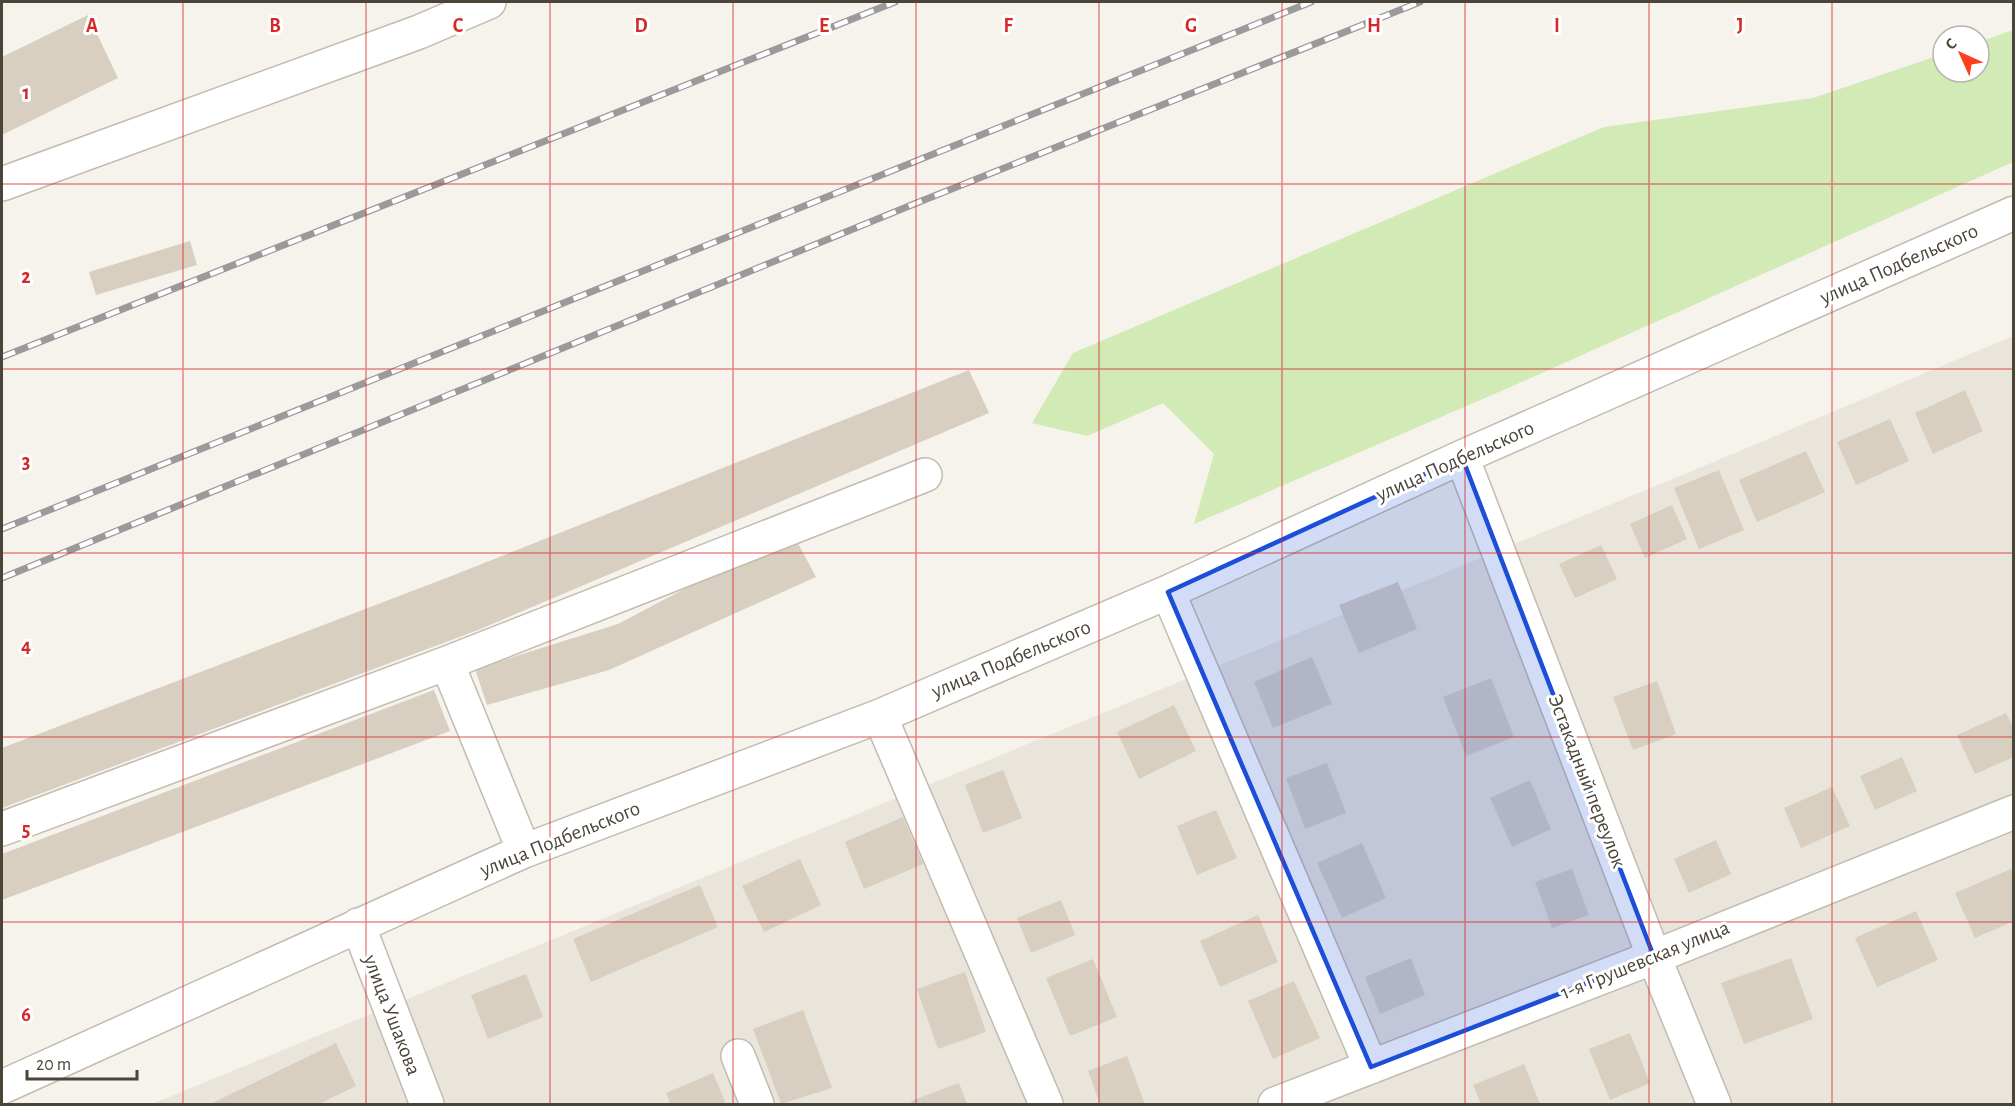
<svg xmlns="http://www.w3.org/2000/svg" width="2015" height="1106" viewBox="0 0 2015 1106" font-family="'Alegreya Sans',sans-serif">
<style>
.residential{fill:#eae5da}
.green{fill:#d2eab5}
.building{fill:#d8cfc1}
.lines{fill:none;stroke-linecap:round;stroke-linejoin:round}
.minor-casing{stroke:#c2bbae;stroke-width:36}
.minor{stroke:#fff;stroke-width:33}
.rail-casing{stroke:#9a9a9a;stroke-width:7}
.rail{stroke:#fff;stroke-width:4.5;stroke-dasharray:14;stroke-linecap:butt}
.marked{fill:#1d4ed8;fill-opacity:0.2;stroke:#1d4ed8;stroke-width:4.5;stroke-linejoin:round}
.grid{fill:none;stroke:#d62828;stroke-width:1.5;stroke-opacity:0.55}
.labels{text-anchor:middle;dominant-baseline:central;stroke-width:6;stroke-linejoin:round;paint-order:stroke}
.street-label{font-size:21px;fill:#4b4439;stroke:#fff}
.grid-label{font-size:20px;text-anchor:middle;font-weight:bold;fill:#d62828;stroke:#fff;stroke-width:6;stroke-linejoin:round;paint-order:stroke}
</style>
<rect width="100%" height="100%" fill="#f6f3ec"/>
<path class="residential" d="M2013,336V1104H152L1675,478Z"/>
<path class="green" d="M2013,30V162L1515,385L1194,524L1214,454L1163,403L1087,436L1032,423L1073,353L1604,127L1813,98L1943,54V72H1979V42Z"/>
<path class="building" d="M88,15L118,78L2,135V57Z
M190,241L197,265L96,295L89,272Z
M969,370L989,413L478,630L2,808V748L454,575Z
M1965,390L1983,431L1933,454L1915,413Z
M1890,419L1909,461L1856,485L1837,442Z
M1806,451L1825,492L1757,522L1739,480Z
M1719,470L1744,530L1699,549L1674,488Z
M1672,505L1687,539L1645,558L1630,524Z
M792,532L816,577L609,670L487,705L475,669L618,624Z
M1601,545L1617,579L1575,598L1559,564Z
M1398,582L1417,629L1359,653L1339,605Z
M1312,657L1332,704L1273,728L1254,682Z
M1491,678L1514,737L1466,756L1443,697Z
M1657,681L1676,734L1633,750L1613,697Z
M434,690L450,731L2,900V854Z
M1174,705L1196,751L1139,779L1117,732Z
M2006,713L2014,729V757L1975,774L1957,735Z
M1902,757L1917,791L1875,810L1860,776Z
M1327,763L1346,813L1305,829L1286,778Z
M1003,770L1022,818L983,833L965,785Z
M1530,780L1551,829L1512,847L1490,798Z
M1832,787L1850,826L1801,848L1784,808Z
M1216,810L1237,858L1197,875L1177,826Z
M903,817L923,864L864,889L845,842Z
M1716,840L1731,874L1689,893L1674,859Z
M1362,843L1386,898L1342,918L1317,863Z
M800,859L821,905L764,932L742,886Z
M1572,869L1589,915L1552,928L1535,882Z
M2011,869L2014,875V921L1975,938L1955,893Z
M700,885L718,927L591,982L573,939Z
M1061,900L1075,935L1031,953L1017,918Z
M1916,911L1938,960L1877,987L1855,938Z
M1258,915L1278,962L1220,987L1200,941Z
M1411,958L1425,995L1380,1014L1365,977Z
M1791,958L1813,1019L1744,1044L1721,983Z
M1093,959L1117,1017L1070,1036L1046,978Z
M965,972L986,1032L938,1049L917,989Z
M526,974L543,1017L488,1039L471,995Z
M1294,981L1320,1038L1273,1059L1248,1001Z
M803,1010L832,1088L781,1104L753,1029Z
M1630,1033L1650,1083L1610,1100L1589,1049Z
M336,1043L356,1086L319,1104H210Z
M1127,1056L1145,1104H1100L1088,1071Z
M1524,1064L1540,1104H1481L1473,1085Z
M713,1073L726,1104H670L666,1093Z
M959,1083L967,1104H912L911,1101Z"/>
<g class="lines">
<g class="minor-casing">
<path id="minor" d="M2,184L419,32L489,2
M1462,457L1654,957L1714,1104
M1168,592L1371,1067
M447,663L524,851
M880,716L1046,1104
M2,829L447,663L925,475
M358,925L427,1104
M738,1056L757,1104
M2,1087L524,851L880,716L1168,592L1462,457L2014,213
M1275,1104L1654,957L2014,812"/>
</g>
<use href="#minor" class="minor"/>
<g class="rail-casing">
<path id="rail" d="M2,357L895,2
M2,529L1311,2
M2,578L914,204L1420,2"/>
</g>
<use href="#rail" class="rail"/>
</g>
<path class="marked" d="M1462,457L1654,957L1371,1067L1168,592Z"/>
<path class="grid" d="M183,2V1104M366,2V1104M550,2V1104M733,2V1104M916,2V1104M1099,2V1104M1282,2V1104M1465,2V1104M1649,2V1104M1832,2V1104M2,184H2014M2,369H2014M2,553H2014M2,737H2014M2,922H2014"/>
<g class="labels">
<g class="street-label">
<text transform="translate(1899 264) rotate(-24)">улица Подбельского</text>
<text transform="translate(1455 461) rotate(-24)">улица Подбельского</text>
<text transform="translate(1011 659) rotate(-23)">улица Подбельского</text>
<text transform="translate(1587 781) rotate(69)">Эстакадный переулок</text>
<text transform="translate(560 839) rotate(-22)">улица Подбельского</text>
<text transform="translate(1645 960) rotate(-22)">1-я Грушевская улица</text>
<text transform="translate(392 1015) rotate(69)">улица Ушакова</text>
</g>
</g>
<g class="grid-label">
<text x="92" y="32">A</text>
<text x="275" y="32">B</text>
<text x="458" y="32">C</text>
<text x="641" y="32">D</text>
<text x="824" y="32">E</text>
<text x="1008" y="32">F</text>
<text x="1191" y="32">G</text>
<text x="1374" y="32">H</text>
<text x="1557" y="32">I</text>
<text x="1740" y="32">J</text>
<text x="26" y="99">1</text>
<text x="26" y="283">2</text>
<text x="26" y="468">3</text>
<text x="26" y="652">4</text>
<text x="26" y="836">5</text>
<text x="26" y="1021">6</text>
</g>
<rect width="2015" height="1106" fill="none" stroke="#4b4439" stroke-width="6"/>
<g transform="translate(1961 54) rotate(315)"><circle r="28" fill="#ffffff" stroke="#b7b4b0" stroke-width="1.5"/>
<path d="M0-4.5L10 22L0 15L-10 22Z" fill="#fc3f1d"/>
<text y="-9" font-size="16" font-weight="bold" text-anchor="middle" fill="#4b4439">С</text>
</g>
<path d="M27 1070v9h110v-9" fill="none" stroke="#4b4439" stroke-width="3"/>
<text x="36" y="1070" font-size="18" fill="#4b4439" stroke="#ffffff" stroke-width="4.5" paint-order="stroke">20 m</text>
</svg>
